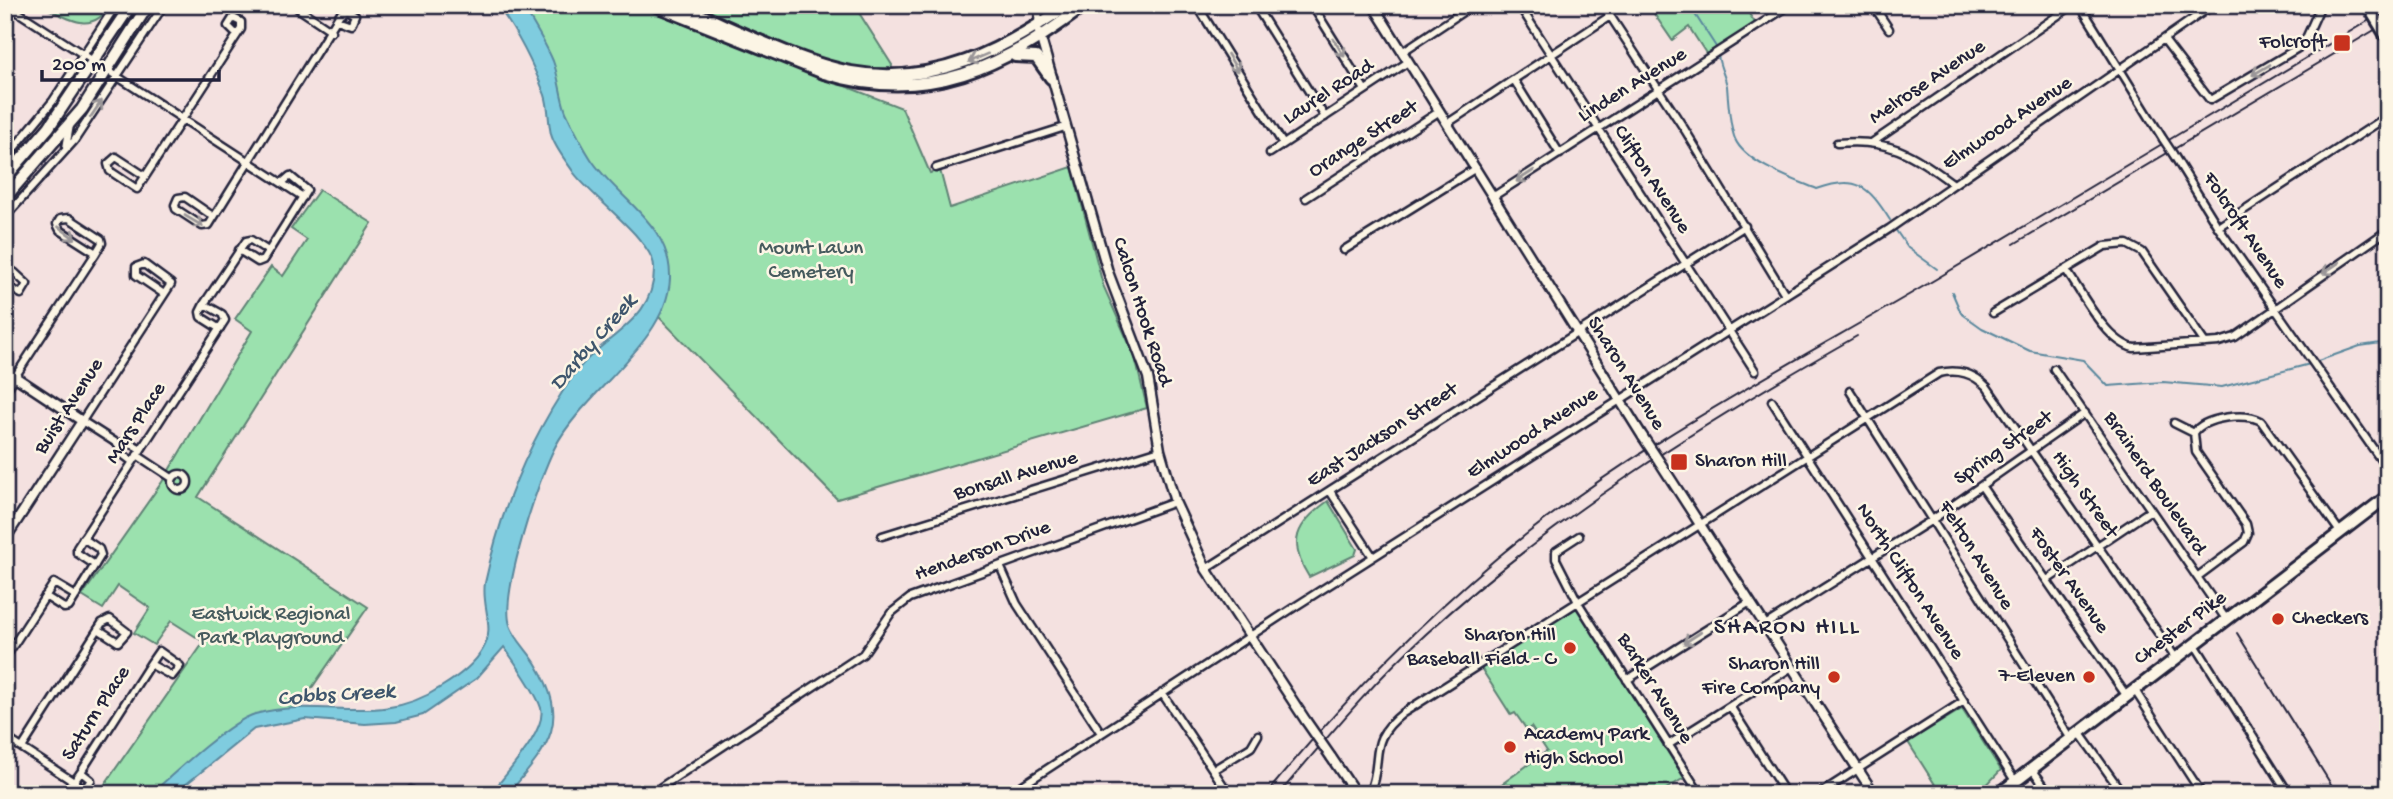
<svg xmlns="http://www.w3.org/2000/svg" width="2393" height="799" viewBox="0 0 2393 799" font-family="'Gochi Hand',sans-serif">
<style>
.green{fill:#9be1ae;stroke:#5e8274;stroke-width:2}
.water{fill:#7fccdf;stroke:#5a889d;stroke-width:2}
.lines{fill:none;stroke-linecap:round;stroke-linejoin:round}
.stream{stroke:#5a889d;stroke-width:2}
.minor-casing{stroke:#22223b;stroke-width:11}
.tertiary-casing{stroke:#22223b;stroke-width:13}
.secondary-casing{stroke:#22223b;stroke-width:15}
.primary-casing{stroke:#22223b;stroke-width:16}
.minor{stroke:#fcf5e5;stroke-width:6}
.tertiary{stroke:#fcf5e5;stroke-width:8}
.secondary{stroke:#fcf5e5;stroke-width:10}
.primary{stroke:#fcf5e5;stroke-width:10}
.tram{stroke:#22223b;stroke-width:2}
.rail{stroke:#22223b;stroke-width:2}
.minor-bridge-casing{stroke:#22223b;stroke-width:11;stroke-linecap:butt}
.tertiary-bridge-casing{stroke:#22223b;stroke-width:13;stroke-linecap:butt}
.primary-bridge-casing{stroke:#22223b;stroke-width:16;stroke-linecap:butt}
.minor-bridge{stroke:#fcf5e5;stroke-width:6}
.tertiary-bridge{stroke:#fcf5e5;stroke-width:8}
.primary-bridge{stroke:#fcf5e5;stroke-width:10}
.oneway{stroke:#9a9698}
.poi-dot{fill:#c8321e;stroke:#fcf5e5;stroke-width:2.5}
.labels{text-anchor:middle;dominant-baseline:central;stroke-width:5;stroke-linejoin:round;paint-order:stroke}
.poi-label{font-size:21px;fill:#22223b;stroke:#fcf5e5;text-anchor:end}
.street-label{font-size:21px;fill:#22223b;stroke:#fcf5e5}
.park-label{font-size:21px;fill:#465b5e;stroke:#fcf5e5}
.water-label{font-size:23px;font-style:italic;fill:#3e556c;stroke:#fcf5e5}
.quarter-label{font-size:24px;letter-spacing:2px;fill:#22223b;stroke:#fcf5e5}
</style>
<rect width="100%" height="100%" fill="#f4e1e0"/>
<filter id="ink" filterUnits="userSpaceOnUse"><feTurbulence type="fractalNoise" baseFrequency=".0143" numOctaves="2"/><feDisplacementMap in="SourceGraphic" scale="14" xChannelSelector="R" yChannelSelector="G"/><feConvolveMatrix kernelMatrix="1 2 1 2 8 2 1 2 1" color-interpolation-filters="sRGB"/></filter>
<g filter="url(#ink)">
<path class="green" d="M40,5H110C91,38 65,16 40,5Z
M513,5H635L902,108L930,173L940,170L950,208L1072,167L1103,285L1135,357L1147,408L837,499L652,310L659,254L601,189Z
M687,5H854L892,65L891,71L841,66L823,60Z
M1648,5H1743L1758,27L1709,58L1689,27L1672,40Z
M319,190L372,223L198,497L368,607L295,712L245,721L158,794H98L204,642L171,621L154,645L134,633L150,608L118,586L103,609L82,596L162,482L252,331L235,319L271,267L283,276L307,240L291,229Z
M1328,501L1357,549L1355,555L1309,577C1287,542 1296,524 1328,501Z
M1577,607L1684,778L1658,794H1503L1499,786L1547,751L1531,727L1527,730L1515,713L1511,715L1481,668Z
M1962,709L2001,770L1978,794H1941L1908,742Z"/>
<path class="water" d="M497,5H522C533,23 545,42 553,61C559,77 560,96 566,112C573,127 582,145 591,159C617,199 672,224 670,279C667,343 584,391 555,447C539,477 500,594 510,625C514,638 529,652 536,664C572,724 547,748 508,794H491C504,775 547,732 541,708C536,692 514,661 504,647L477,678L423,715L396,722L365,724L305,719L254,729L174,794H151C172,775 230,721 255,714C323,695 378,729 441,687C456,678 474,665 483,649C496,628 481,605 485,583C501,508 530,438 573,376C601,335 656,323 654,267C654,242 591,196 574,173C567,162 554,147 551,134C548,121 549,107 545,95C533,64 517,32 497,5Z"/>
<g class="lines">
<path class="stream" d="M1689,5L1718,50
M1718,55C1719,66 1725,76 1727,86C1728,101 1730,126 1735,139C1745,163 1795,180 1817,189C1857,174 1868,186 1890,220
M1895,229L1908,248L1937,269
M1952,292L1961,313L1982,328L2030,351L2083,360L2108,386L2163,382L2222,387L2310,364
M2315,362L2360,346L2388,342"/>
<g class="minor-casing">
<path id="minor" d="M7,5L303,197
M293,5L332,31
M1197,5L1283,144
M1255,5L1325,117
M1312,5L1365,90
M1519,5L1755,371
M1603,5L1685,130L1785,294
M1873,5L1889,29
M2080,5L2163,139
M1038,24L1039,5
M2165,41L2210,100L2303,45L2321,5
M1402,52L1473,5
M1514,80L1560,154
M1448,123L1610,16
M1873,142L2073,5
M1837,143C1888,138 1911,153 1952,183
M66,148L70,125
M1270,153L1408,62
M2173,154L2218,227L2388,470
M5,159L53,101L116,5
M936,168L1065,127
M145,176L116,157L108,164L110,171L137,189L241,29V22L233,18L228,26L237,35
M1494,196L1790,5
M1306,198L1440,111
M5,217L74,141L164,5
M214,217L185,197L178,198L175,205L176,209L202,226L209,225L340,14L347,10L355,15L351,25L337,20
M2218,227L2388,116
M239,250L258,262L263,260L307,190L290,176L282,183
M1344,250L1476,168
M2066,270C2082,293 2106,342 2134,348L2219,342L2235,337L2388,230
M5,276L14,272L27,284L21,294L5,285
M1993,313L2105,246L2127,244L2142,252L2205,343
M220,329L201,317L200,312L204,304L246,241L251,240L268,251
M2054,369L2226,619
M1850,391L2071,739
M5,392L96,253L102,243L101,239L69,218L60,219L57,224L60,230L96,253
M1772,401L2015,781
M2174,423L2194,433
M2194,433C2204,417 2245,412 2261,421L2340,532
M2194,433L2196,452L2246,524L2248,533L2244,542L2197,577
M118,444L126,441L141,449
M137,455L172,478
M133,462L121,453L118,444L82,421L171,284L144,264L136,267V275L164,294
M172 482a8 8 0 1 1 16 0a8 8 0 1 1-16 0Z
M1982,487L2126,695
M1330,491L1373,557
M882,536L1160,450
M1579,536L1556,551V559L1579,604L1700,794
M95,565L77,553V548L225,320L222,314L204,304
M1000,566L1017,604L1101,733
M1206,569L1745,226
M2047,580L2151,510
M45,596L64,608L69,607L101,555L99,549L83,538
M1765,625L1932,520L2085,413
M2194,643L2289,794
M5,658L54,583L76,596
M1627,680L1750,602
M2134,689L2202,794
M1162,693L1229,794
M1730,706L1786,794
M2079,732L2123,794
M5,737L80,786L86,787L91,780L81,772
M1668,745L1792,667
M22,748L102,623L110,619L127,632L118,642L98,629
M2032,769L2050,794
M1213,770L1251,747L1258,735
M74,782L81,772L150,664L159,651L180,666L172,676L150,664
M410,794L411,790
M664,794L661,787L863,654L891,613L910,598L1175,502
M1009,794L1296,606L1889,229L2213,5
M1369,794C1385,757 1365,743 1403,713L1939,373C1959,369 1973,373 1987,387L2175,657
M1819,794L1964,701"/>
</g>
<g class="tertiary-casing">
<path id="tertiary" d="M1373,5L1643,437
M1039,32L1108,272L1148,377L1160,450L1175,502L1206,569L1306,721
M5,370L82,421L5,539
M1659,461L1874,794
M1331,757L1356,794"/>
</g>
<g class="secondary-casing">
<path id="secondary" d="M5,178L49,127L131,5
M5,198L82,109L148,5"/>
</g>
<g class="primary-casing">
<path id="primary" d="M654,5L824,73C926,105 1005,67 1085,5
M677,5C729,26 798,62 851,72C933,87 1003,50 1068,5
M1015,56L1036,57L1051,78
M1999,794L2388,496"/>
</g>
<use href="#minor" class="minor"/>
<use href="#tertiary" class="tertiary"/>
<use href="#secondary" class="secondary"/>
<use href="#primary" class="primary"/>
<path class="tram" d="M2237,633L2337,794"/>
<path class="rail" d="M2014,244L2388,22
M1266,794C1337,708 1412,629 1498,557C1631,446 1787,367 1936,279C2087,189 2237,99 2388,9
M1279,794C1326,739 1373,682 1426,634C1556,515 1704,423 1857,336
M2372,794L2388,784"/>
<g class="minor-bridge-casing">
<path id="minor-bridge" d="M2163,139L2173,154"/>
</g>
<g class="tertiary-bridge-casing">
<path id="tertiary-bridge" d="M1643,437L1659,461
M1306,721L1331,757"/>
</g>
<g class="primary-bridge-casing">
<path id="primary-bridge" d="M2370,9L2387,37"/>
</g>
<use href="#minor-bridge" class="minor-bridge"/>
<use href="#tertiary-bridge" class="tertiary-bridge"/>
<use href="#primary-bridge" class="primary-bridge"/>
</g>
<defs><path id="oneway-shaft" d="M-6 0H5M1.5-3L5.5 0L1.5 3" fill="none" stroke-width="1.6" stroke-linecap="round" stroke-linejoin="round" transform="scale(1.75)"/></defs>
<g class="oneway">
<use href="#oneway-shaft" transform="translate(1339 48) rotate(58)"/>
<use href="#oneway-shaft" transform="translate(978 58) rotate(157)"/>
<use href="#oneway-shaft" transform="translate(1233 63) rotate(58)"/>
<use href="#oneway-shaft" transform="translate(2261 70) rotate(149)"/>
<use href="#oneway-shaft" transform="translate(96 109) rotate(-56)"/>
<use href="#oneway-shaft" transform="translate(1525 176) rotate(147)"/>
<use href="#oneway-shaft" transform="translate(194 221) rotate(31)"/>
<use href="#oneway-shaft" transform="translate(67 233) rotate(36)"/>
<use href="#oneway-shaft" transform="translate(2331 268) rotate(146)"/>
<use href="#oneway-shaft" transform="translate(1692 638) rotate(147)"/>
</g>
</g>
<g class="poi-dot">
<rect x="2333" y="34" width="18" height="18" rx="3.5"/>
<rect x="1670" y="453" width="18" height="18" rx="3.5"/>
<circle cx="2278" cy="619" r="7"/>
<circle cx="1570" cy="648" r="7"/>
<circle cx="1834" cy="677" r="7"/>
<circle cx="2089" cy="677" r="7"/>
<circle cx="1510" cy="747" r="7"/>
</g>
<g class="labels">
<g class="poi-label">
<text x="2326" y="43">Folcroft</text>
<text x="1695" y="462" text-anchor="start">Sharon Hill</text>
<text x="2292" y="619" text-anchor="start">Checkers</text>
<text x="1556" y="636">Sharon Hill<tspan x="1556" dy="24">Baseball Field - C</tspan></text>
<text x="1820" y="665">Sharon Hill<tspan x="1820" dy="24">Fire Company</tspan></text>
<text x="2075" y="677">7-Eleven</text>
<text x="1524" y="735" text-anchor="start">Academy Park<tspan x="1524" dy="24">High School</tspan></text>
</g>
<g class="street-label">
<text transform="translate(1928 83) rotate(-34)">Melrose Avenue</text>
<text transform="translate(1633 86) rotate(-32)">Linden Avenue</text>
<text transform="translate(1329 93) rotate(-33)">Laurel Road</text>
<text transform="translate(2008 124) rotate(-34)">Elmwood Avenue</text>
<text transform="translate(1364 140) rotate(-33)">Orange Street</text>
<text transform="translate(1651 180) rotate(57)">Clifton Avenue</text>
<text transform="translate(2244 231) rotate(56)">Folcroft Avenue</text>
<text transform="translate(1141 312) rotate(72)">Calcon Hook Road</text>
<text transform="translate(1625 374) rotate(58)">Sharon Avenue</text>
<text transform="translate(70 407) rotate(-57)">Buist Avenue</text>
<text transform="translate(137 424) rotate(-57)">Mars Place</text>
<text transform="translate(1533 434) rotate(-33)">Elmwood Avenue</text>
<text transform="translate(1383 436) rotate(-33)">East Jackson Street</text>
<text transform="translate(2004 449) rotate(-35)">Spring Street</text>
<text transform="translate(1016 477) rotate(-17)">Bonsall Avenue</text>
<text transform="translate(2154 484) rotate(56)">Brainerd Boulevard</text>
<text transform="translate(2084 495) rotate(55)">High Street</text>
<text transform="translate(983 552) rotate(-20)">Henderson Drive</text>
<text transform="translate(1975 556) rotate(58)">Felton Avenue</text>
<text transform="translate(2068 581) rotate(55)">Foster Avenue</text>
<text transform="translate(1909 582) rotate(57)">North Clifton Avenue</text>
<text transform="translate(2181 629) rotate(-37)">Chester Pike</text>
<text transform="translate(1654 689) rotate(58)">Barker Avenue</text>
<text transform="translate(97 714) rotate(-57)">Saturn Place</text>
</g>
<g class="park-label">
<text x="811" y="249">Mount Lawn<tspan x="811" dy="24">Cemetery</tspan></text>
<text x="271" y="615">Eastwick Regional<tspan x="271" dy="24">Park Playground</tspan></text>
</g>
<g class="water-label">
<text transform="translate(594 343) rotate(-49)">Darby Creek</text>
<text transform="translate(336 696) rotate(-4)">Cobbs Creek</text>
</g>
<g class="quarter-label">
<text x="1787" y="628">SHARON HILL</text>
</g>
</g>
<rect width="2393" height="799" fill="none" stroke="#fcf5e5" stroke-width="28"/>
<rect x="14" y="14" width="2365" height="771" fill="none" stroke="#22223b" stroke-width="2.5" filter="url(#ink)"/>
<path d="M42 70v10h177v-10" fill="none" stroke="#22223b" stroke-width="3.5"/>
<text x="52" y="70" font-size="21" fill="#22223b" stroke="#fcf5e5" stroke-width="5" paint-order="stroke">200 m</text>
</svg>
